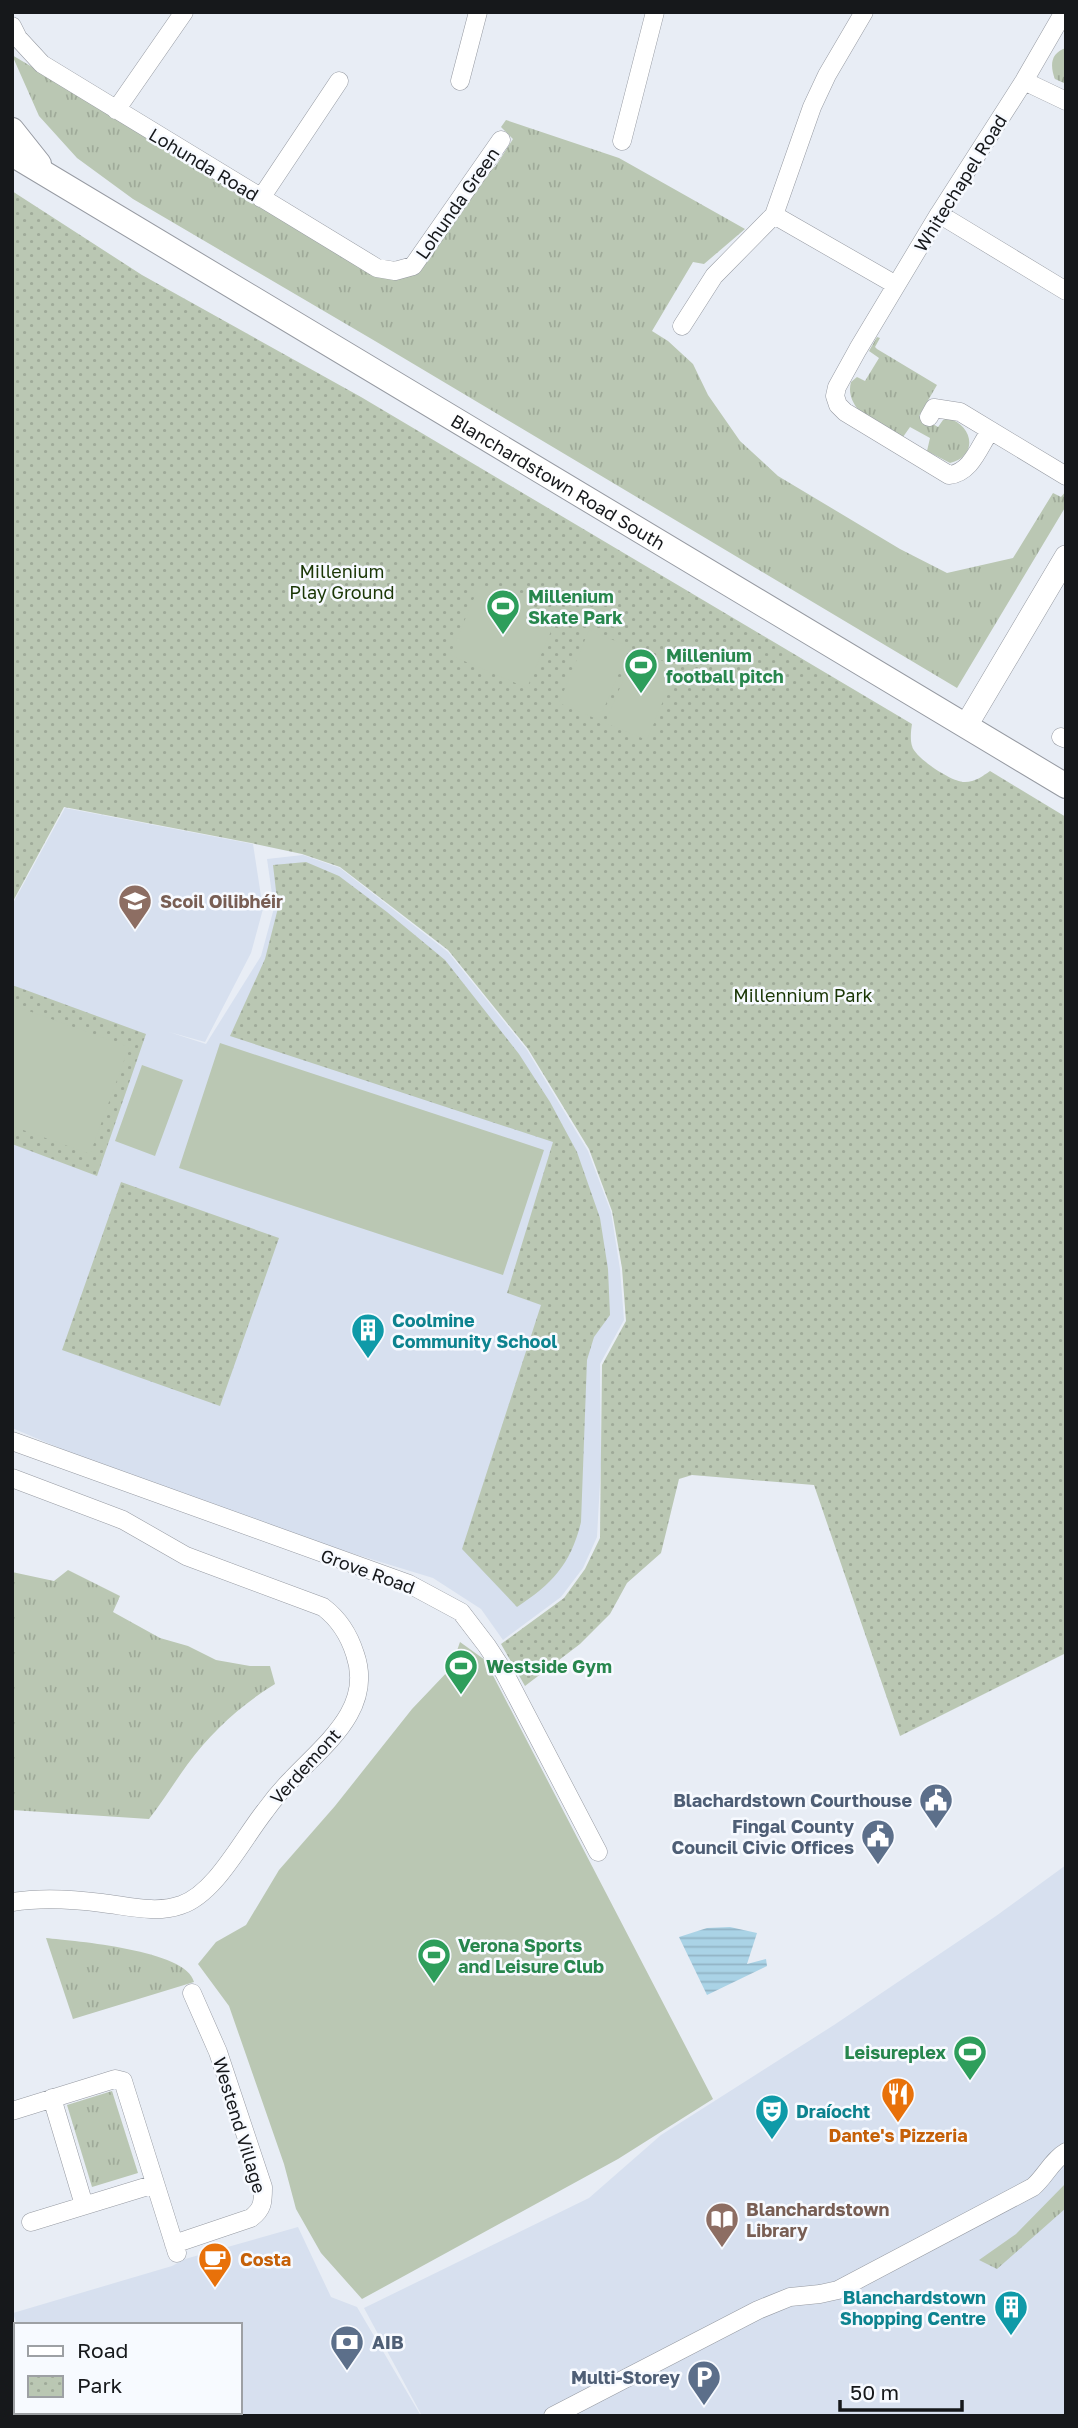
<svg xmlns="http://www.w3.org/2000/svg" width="1078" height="2428" viewBox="0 0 1078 2428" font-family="'Golos Text',sans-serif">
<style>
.built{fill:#d7e0ef}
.grass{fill:url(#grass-tufts)}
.park{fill:url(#park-dots)}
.garden{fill:#bac7b3}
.water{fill:url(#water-rules)}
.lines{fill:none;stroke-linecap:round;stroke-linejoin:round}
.minor-casing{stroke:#969aa2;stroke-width:19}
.tertiary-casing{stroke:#969aa2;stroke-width:24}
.secondary-casing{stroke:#969aa2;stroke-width:26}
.minor{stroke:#fff;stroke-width:18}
.tertiary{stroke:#fff;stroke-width:23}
.secondary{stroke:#fff;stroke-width:24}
.labels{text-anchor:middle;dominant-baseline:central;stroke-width:5;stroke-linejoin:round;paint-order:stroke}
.street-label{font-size:18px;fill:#16181b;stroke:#f7faff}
.park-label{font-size:18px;fill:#1a3605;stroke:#f7faff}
.leisure-label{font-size:18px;font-weight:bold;fill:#27864d;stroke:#f7faff;text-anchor:start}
.education-label{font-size:18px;font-weight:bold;fill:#785e54;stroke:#f7faff;text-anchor:start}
.culture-label{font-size:18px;font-weight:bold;fill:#0d838f;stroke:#f7faff;text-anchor:start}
.service-label{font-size:18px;font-weight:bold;fill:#4e5e75;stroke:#f7faff;text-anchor:end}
.food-label{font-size:18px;font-weight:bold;fill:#c56008;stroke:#f7faff}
</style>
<defs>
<pattern id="grass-tufts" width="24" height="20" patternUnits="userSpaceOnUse" patternTransform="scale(1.75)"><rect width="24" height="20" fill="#bac7b3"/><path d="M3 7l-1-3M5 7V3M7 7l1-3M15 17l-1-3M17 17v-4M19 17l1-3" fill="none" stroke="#9faa99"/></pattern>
<pattern id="park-dots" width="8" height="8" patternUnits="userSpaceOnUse" patternTransform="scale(1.75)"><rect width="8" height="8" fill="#bac7b3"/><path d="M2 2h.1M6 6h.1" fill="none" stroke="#9faa99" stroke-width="1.8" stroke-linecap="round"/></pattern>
<pattern id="water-rules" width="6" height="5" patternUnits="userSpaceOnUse" patternTransform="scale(1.75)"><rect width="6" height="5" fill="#aad3e6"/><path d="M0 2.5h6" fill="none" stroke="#92b4c5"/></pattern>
</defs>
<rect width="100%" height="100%" fill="#e8edf5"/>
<path class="built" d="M65,808L253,844L263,909L251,953L205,1042L169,1032L206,1044L261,956L274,908L267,859L303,855L340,868L448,952L527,1050L588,1151L611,1212L620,1269L624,1320L600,1364L601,1464L597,1537L583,1568L561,1597L503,1640L481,1609L433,1578L197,1506L12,1428V905Z
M1066,1865V2416H422L364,2308L589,2198L661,2135L834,2025L996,1916Z
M298,2227L331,2297L357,2307L421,2416H47L45,2412H240V2325H17L13,2313L172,2266L185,2259Z"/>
<path class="grass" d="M1066,48V84L1055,79C1050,66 1050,53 1066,48Z
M12,55L387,278L394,280L490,167H495L513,139L501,127L506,120L619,158L745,229L704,264L693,262L652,331L668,341L693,364L708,395L740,441L778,476L900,549L947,573L1013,558L1053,493L1061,497L1066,491V506L957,688L375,341L133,199L77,158L39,116Z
M877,337L880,338L875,347L877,349L937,385L919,416L938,427L943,420L948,418C974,426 978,456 950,463L927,451L930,438L910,427L903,437L859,411C852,402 848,393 851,382L857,377L865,381L879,358L869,351Z
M68,1570L120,1596L113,1612L160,1638L188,1646L216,1660L250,1666H270L275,1684C241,1705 211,1732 187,1765C174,1783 163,1801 149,1819L12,1810V1572L54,1581Z
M46,1938C75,1941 187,1950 194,1982L73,2019Z
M112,2091L138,2173L92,2187L67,2105Z
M1066,2183V2208L997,2269L979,2260L1016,2234Z"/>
<path class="park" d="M12,191L142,275L361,397L912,724C911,730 910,739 912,746C915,758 953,783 965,782C975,782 983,776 990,771L1066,817V1653L900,1736L814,1485L692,1475L679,1479L661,1553L627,1583L610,1614L580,1644L525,1686L501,1644L564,1598L585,1569L600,1538L602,1365L626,1321L622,1268L612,1211L589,1149L528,1049L448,950L340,867L302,854L251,843L64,807L12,903Z
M306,862L339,876L387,912L445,960L519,1054L550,1102L577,1152L600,1218L608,1269L610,1315L594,1337L587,1360L581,1522C571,1564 552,1584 517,1607L462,1549L541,1305L507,1293L553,1142L230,1036L265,959L278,908L273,865Z
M12,985L146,1034L97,1176L12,1144Z
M121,1182L279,1238L220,1406L62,1350Z"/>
<path class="garden" d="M480,584L557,617L527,688L450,655Z
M589,630L630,647L599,720L559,703Z
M636,650L677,667L647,740L605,723Z
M12,1005L129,1047L90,1154L12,1126Z
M220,1043L544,1150L503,1275L179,1168Z
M142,1065L183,1080L155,1156L115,1141Z
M460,1642L485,1660L713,2099L618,2159L362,2299L321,2253L296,2209L284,2164L229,2006L198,1964L216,1942L246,1925L279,1870L335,1806L412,1709L451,1668Z"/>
<path class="water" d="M730,1927L757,1933L747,1964L766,1959L767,1966L707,1995L679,1937L707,1928Z"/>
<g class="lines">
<g class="minor-casing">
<path id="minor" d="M12,26L18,38L42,64L377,268L395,271L413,266L501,140
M460,81L478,12
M1024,81L1066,101
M116,110L184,12
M622,141L655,12
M261,198L339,81
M939,214L1066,291
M774,215L896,285
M682,326L714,276L774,215L812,107L827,75L864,12
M929,417L934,408L960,412L1066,476
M990,431C979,447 971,473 949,475L845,412L838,405L835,396L837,387L858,349L939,214L1024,81L1061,17
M1061,737L1066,739
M12,1441L409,1584L461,1612L487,1646L504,1672L598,1852
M12,1478L123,1520L186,1556L323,1607C339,1619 349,1635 355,1654C374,1708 325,1744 292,1779C282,1789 273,1800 265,1811C242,1840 215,1894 181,1905C156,1914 128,1906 102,1903C72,1899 43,1897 12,1902
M52,2098L84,2205
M12,2111L115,2079L123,2081L177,2253
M31,2222L155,2184
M174,2244L251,2218C263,2209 263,2202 263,2187L218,2052L192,1993
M553,2416L758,2310L790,2297L820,2294L838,2290L1033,2187C1045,2177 1052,2160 1066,2152"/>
</g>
<g class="tertiary-casing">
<path id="tertiary" d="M967,724L1066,557"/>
</g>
<g class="secondary-casing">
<g id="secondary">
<path d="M12,130L39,164"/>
<path id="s1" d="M12,154L1066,786"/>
<path d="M12,2385L16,2396"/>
<path d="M21,2412L23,2416"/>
</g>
</g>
<use href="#minor" class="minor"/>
<use href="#tertiary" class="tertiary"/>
<use href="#secondary" class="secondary"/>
</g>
<defs>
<g id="stadium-pin" transform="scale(1.75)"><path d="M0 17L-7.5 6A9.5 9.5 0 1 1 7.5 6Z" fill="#2e9e5b" stroke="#f7faff"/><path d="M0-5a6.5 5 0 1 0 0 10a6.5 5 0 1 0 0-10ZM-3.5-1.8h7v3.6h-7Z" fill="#fff"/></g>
<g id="school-pin" transform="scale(1.75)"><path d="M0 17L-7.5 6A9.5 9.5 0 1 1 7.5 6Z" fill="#8d6e63" stroke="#f7faff"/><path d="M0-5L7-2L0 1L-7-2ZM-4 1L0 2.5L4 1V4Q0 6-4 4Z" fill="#fff"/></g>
<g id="building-pin" transform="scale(1.75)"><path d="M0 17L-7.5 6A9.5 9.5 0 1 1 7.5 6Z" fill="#0f9aa8" stroke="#f7faff"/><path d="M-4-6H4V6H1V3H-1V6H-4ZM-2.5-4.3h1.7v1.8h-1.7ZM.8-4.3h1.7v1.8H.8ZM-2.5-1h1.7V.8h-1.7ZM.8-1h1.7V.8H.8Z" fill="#fff"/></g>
<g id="civic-pin" transform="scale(1.75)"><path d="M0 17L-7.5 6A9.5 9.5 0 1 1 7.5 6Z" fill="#5c6f8a" stroke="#f7faff"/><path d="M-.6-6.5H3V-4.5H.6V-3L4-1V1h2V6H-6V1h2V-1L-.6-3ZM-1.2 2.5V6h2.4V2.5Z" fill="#fff"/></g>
<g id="restaurant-pin" transform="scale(1.75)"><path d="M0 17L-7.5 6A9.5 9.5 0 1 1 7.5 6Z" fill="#e8710a" stroke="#f7faff"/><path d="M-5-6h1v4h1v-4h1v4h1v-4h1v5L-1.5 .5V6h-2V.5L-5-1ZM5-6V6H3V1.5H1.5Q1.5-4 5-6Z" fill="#fff"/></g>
<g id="theatre-pin" transform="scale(1.75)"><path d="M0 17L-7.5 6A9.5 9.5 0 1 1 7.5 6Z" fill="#0f9aa8" stroke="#f7faff"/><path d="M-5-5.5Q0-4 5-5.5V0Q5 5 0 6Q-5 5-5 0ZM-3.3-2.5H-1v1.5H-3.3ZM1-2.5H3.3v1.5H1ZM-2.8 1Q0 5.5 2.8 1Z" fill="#fff"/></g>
<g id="library-pin" transform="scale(1.75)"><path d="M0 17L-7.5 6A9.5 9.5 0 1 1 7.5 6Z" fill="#8d6e63" stroke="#f7faff"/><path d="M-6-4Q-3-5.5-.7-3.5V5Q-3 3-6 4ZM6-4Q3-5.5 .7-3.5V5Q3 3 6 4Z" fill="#fff"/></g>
<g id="cafe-pin" transform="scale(1.75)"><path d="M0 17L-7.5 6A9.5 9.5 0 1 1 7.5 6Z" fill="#e8710a" stroke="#f7faff"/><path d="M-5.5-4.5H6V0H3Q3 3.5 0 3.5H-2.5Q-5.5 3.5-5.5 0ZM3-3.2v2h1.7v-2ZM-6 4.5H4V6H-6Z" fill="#fff"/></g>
<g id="bank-pin" transform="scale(1.75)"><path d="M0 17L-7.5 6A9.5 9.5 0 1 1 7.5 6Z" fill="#5c6f8a" stroke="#f7faff"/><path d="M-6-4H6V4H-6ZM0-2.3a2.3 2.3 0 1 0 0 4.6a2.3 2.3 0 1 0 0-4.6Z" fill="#fff"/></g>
<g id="parking-pin" transform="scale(1.75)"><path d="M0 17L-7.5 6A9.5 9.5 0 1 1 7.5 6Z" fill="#5c6f8a" stroke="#f7faff"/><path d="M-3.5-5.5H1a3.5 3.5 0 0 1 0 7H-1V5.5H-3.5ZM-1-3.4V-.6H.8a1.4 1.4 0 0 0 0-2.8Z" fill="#fff"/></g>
</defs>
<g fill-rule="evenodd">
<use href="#stadium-pin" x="503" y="606"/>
<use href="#stadium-pin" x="641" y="665"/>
<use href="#school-pin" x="135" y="901"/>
<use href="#building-pin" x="368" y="1330"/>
<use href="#stadium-pin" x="461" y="1666"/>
<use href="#civic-pin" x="936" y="1800"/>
<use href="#civic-pin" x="878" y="1836"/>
<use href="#stadium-pin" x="434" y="1955"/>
<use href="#stadium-pin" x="970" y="2052"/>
<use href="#restaurant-pin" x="898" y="2094"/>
<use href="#theatre-pin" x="772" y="2111"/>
<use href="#library-pin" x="722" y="2219"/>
<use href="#cafe-pin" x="215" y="2259"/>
<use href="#building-pin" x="1011" y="2307"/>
<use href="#bank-pin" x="347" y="2342"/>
<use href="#parking-pin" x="704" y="2377"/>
</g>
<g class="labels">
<g class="street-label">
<text transform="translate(204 164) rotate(31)">Lohunda Road</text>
<text transform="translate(960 183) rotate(-58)">Whitechapel Road</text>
<text transform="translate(457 203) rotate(-55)">Lohunda Green</text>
<text stroke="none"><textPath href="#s1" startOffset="637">Blanchardstown Road South</textPath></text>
<text transform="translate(368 1571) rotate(20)">Grove Road</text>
<text transform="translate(305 1766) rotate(-48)">Verdemont</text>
<text transform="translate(240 2125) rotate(73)">Westend Village</text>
</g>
<g class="park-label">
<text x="342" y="571">Millenium<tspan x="342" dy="21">Play Ground</tspan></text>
<text x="803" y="995">Millennium Park</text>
</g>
<g class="leisure-label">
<text x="528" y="596">Millenium<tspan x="528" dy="21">Skate Park</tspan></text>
<text x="666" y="655">Millenium<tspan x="666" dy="21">football pitch</tspan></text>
<text x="486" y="1666">Westside Gym</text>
<text x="458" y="1945">Verona Sports<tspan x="458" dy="21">and Leisure Club</tspan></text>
<text x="946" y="2052" text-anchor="end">Leisureplex</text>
</g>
<g class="education-label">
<text x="160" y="901">Scoil Oilibhéir</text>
<text x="746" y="2209">Blanchardstown<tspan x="746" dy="21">Library</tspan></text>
</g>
<g class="culture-label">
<text x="392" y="1320">Coolmine<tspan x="392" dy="21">Community School</tspan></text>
<text x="796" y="2111">Draíocht</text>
<text x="986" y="2297" text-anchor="end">Blanchardstown<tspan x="986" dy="21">Shopping Centre</tspan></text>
</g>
<g class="service-label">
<text x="912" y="1800">Blachardstown Courthouse</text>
<text x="854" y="1826">Fingal County<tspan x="854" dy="21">Council Civic Offices</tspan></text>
<text x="372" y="2342" text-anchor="start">AIB</text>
<text x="680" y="2377">Multi-Storey</text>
</g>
<g class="food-label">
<text x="898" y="2135">Dante's Pizzeria</text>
<text x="240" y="2259" text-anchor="start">Costa</text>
</g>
</g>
<rect width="1078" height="2428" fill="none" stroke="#16181b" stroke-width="28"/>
<rect x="14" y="2323" width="228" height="91" fill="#f7faff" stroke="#9da0a4" stroke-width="2"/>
<rect x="28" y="2346" width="35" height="10" fill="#ffffff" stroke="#9da0a4" stroke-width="2"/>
<text x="77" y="2358" font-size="21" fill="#16181b">Road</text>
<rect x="28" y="2376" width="35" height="21" fill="url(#park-dots)" stroke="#9da0a4" stroke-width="2"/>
<text x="77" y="2393" font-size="21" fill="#16181b">Park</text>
<path d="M840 2400v10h122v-10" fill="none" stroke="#16181b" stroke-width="3.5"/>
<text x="850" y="2400" font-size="21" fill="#16181b" stroke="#f7faff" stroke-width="5" paint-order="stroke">50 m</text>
</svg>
